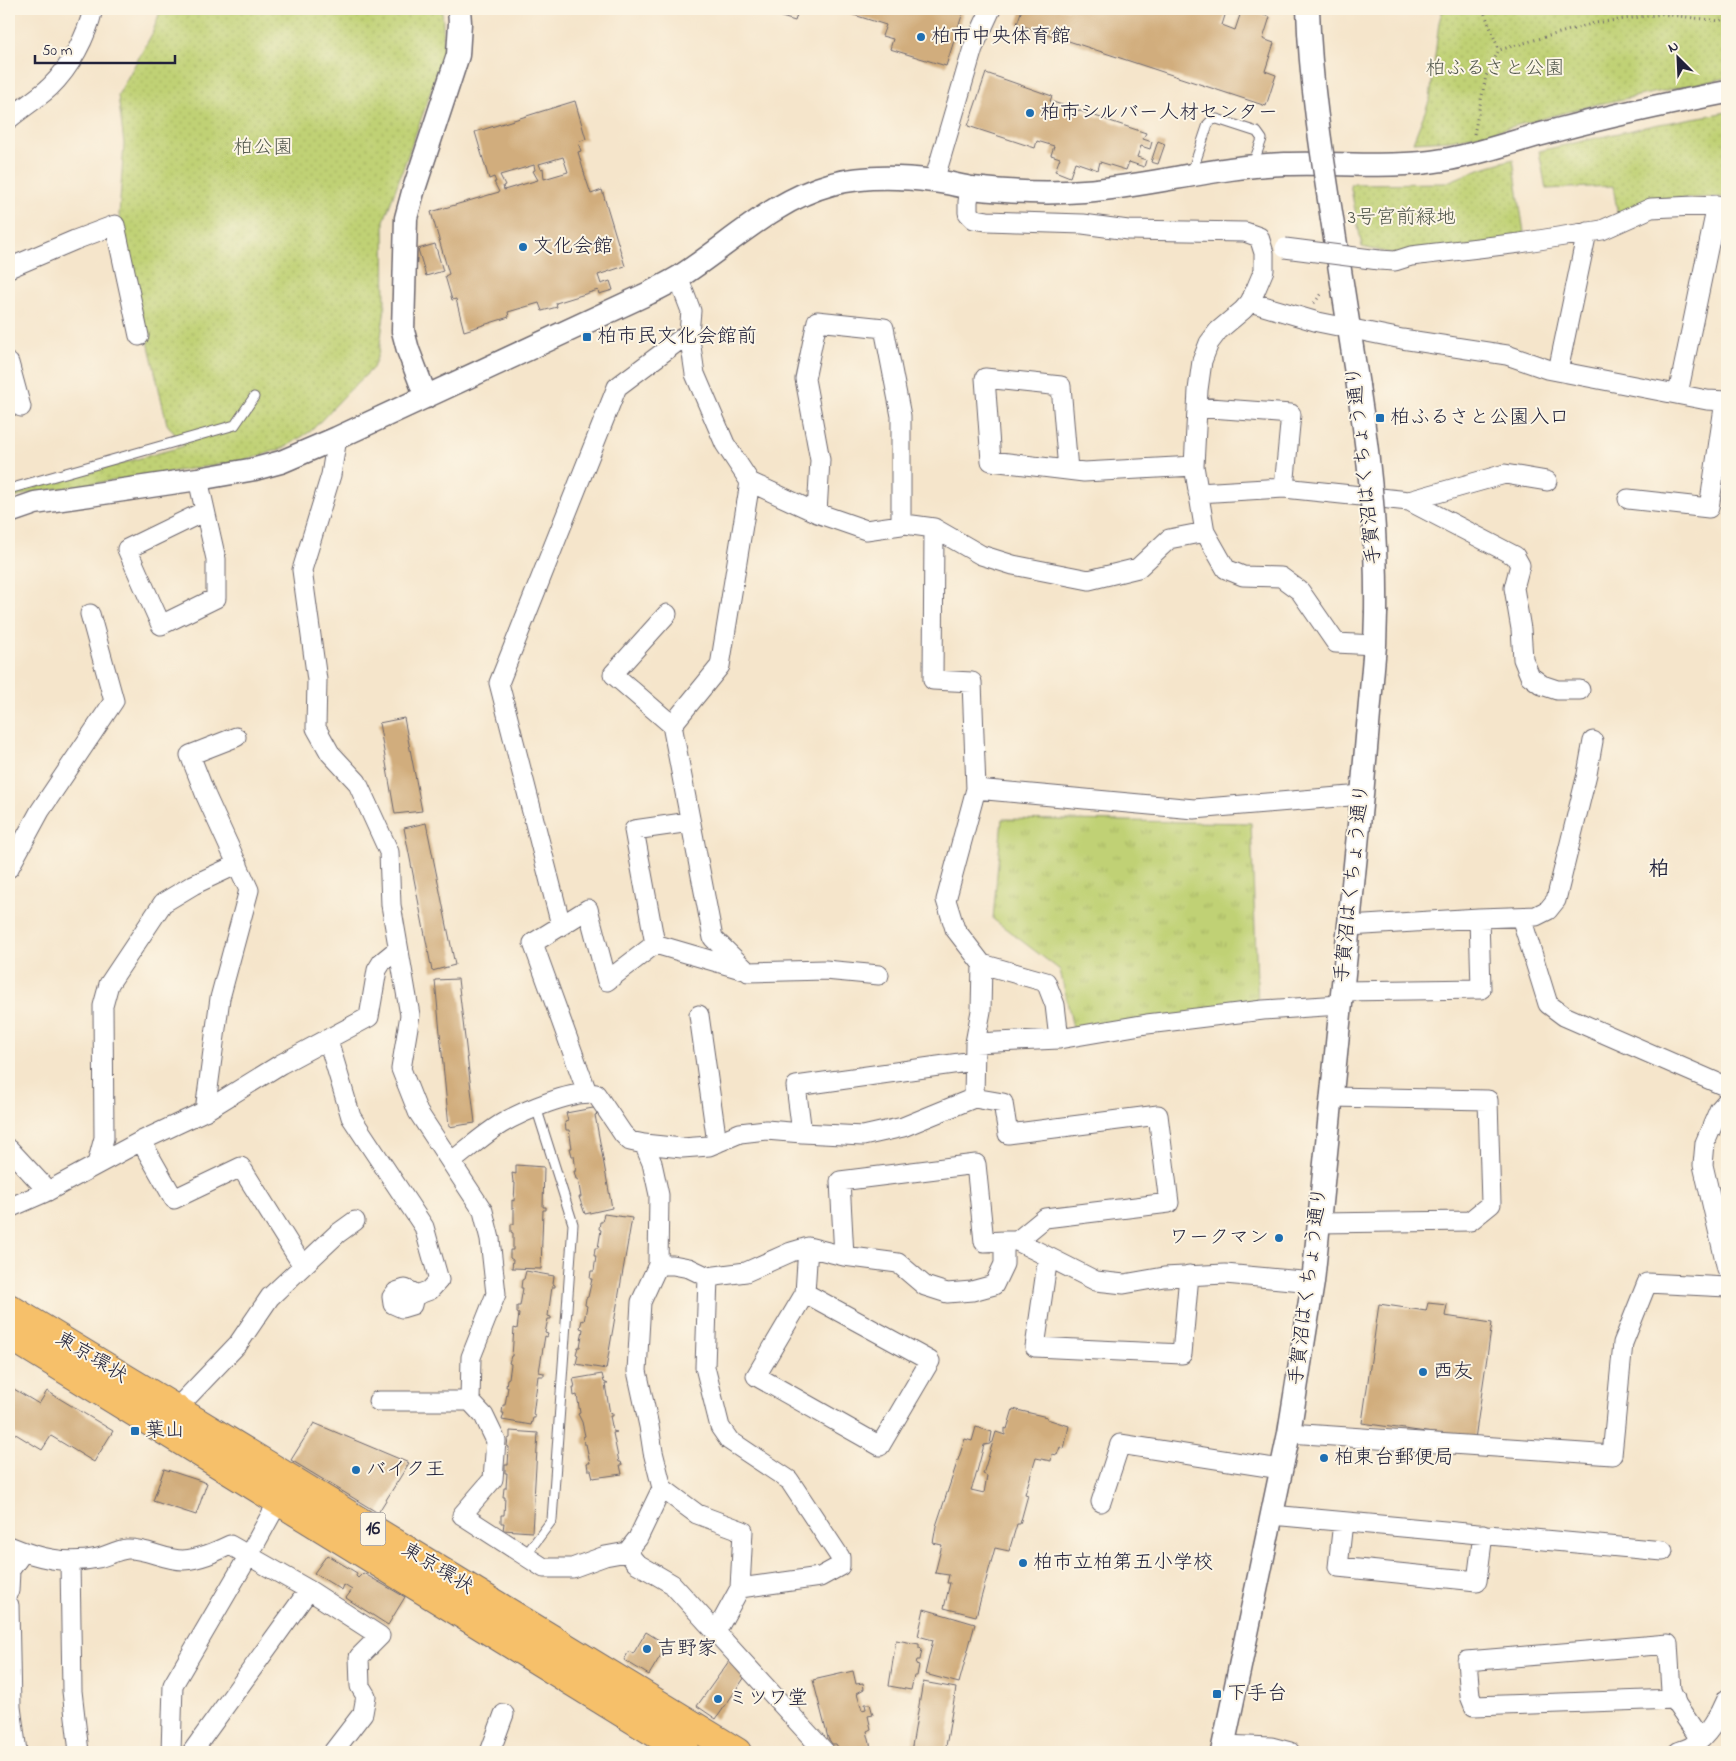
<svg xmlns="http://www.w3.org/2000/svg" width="1736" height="1761" viewBox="0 0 1736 1761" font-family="'Indie Flower','Klee One',sans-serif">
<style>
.grass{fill:url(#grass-tufts);stroke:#717a58}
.park{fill:url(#park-dots);stroke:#717a58}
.building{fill:#d1ad7d;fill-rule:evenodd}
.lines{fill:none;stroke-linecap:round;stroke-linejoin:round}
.service-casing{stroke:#6c666d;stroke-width:11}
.minor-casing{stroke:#6c666d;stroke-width:21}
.tertiary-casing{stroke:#6c666d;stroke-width:25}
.trunk-casing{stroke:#6c666d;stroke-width:30}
.path{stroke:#6c666d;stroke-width:3;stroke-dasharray:1 4;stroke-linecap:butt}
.service{stroke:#fff;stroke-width:9}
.minor{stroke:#fff;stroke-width:19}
.tertiary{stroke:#fff;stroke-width:22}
.trunk{stroke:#f6c06b;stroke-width:28}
.minor-bridge-casing{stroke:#6c666d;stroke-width:21;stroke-linecap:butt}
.tertiary-bridge-casing{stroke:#6c666d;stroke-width:25;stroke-linecap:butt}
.minor-bridge{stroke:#fff;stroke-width:19}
.tertiary-bridge{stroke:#fff;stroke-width:22}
.poi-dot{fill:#1f6fb2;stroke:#fcf5e5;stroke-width:2}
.labels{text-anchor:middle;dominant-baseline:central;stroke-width:4;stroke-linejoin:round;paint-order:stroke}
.shield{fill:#fcf5e5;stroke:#63616e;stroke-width:1}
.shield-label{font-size:19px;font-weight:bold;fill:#22223b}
.poi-label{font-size:20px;fill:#22223b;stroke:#fcf5e5;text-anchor:start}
.park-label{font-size:20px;fill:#51574c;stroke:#fcf5e5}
.street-label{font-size:20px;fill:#22223b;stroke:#fcf5e5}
.neighbourhood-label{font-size:21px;font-weight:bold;fill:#22223b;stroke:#fcf5e5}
</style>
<defs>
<pattern id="grass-tufts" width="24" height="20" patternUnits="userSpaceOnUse" patternTransform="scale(1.25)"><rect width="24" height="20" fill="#c0d174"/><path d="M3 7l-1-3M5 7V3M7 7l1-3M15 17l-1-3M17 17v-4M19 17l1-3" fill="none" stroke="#a5b365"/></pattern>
<pattern id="park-dots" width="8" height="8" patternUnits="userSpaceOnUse" patternTransform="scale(1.25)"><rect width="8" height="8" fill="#c0d174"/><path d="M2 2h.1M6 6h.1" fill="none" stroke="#a5b365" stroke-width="1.8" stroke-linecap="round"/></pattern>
</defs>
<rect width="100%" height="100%" fill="#fcf5e5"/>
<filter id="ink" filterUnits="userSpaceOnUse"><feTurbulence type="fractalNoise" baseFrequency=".02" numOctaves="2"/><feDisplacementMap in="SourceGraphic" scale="10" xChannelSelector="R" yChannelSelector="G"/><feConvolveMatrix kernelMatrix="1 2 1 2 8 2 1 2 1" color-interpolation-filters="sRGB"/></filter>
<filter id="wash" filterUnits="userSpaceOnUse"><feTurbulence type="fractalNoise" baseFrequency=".0096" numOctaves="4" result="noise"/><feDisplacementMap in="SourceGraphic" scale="20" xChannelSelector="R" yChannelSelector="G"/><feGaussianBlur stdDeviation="1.12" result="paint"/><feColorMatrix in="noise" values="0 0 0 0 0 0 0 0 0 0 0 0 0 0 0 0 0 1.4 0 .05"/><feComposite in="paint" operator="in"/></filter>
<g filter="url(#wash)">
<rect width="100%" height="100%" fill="#f5e5cb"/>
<path class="grass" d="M1002,819L1251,823L1258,1007L1073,1028L1060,970L993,919Z"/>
<path class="park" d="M161,9H442L443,25V50L428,100L384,221L385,308L379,352L373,368L348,392L311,431L284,448L244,461L29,493L9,500V495L28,489L184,446L167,424L119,215L124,144L118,95L152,34Z
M1443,9H1727V78L1594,105L1484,134L1450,140L1413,142L1430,99L1439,22Z
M1727,112V197L1650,199L1628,212L1618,216L1613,186L1546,189L1539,151L1654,125Z
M1513,159L1525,239L1400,255L1362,247L1350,184L1445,183L1479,169Z"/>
<g id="blocks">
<path class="building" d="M755,9H799L795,21Z
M835,9H964L946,66L890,49L893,39L882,36L886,25Z
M1022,9H1227L1222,25L1235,30L1242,9H1246L1270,17L1263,39L1274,43L1265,71L1276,75L1266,106L1017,24Z
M986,73L1052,96L1050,101L1146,133L1143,139L1152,142L1150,149L1141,146L1137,157L1146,160L1144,167L1129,162L1126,170L1100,162L1098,170L1075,162L1070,177L1055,171L1060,158L1051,155L1054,146L1037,141L1035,148L968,126Z
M575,101L586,139L578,142L581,151L578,152L586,179L591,194L602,190L625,266L598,275L601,284L610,281L613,290L599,294L598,290L556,303L557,307L542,311L539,303L508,312L509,317L464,331L456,299L452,300L445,276L449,274L431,212L499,192L494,182H496L494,177L489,179L475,132ZM563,157L568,172L544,179L543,168L541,169L539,164ZM534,165L535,170L533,171L538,180L504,190L503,186L505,185L500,175Z
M1158,141L1165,144L1158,164L1151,162Z
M435,244L443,271L426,276L418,249Z
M404,718L422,811L395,814L379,723Z
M426,823L455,965L432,971L404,828Z
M458,979L475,1123L449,1127L435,980Z
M593,1108L596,1109L598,1114L595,1115L612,1208L585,1214L579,1197H581L578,1179H576L574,1171H576L574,1156H572L570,1148H572L569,1130H566L565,1122L568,1121L566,1113Z
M516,1165L544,1167L543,1207H546V1210H543L541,1269L512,1268L513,1260L510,1258V1250H513V1233L511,1232V1224H514V1209H512V1200L514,1201L515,1183L513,1182L512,1173L516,1174Z
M604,1214L632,1218L606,1369L576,1364L578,1355L576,1354L578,1347H580L583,1329L580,1328L582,1320L584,1321L587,1306L585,1305L586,1298L588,1297L592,1279H590L591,1271H594L596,1256H594L595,1248H598L601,1230L599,1229L600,1222H602Z
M526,1271L554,1276L553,1284L555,1285V1287H552L548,1316L551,1317V1319H548L545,1333L548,1334L547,1337L545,1336L539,1372L544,1373V1376H538L533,1415L535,1416V1418H533L531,1425L502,1420L504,1413H502L503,1405H505L508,1387H506L507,1379L509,1378L511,1364L509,1363L511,1356H512L514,1328L517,1329L519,1314L517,1313V1306H520L523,1288H521L522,1280L524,1279Z
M1428,1303L1447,1305L1445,1316L1492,1323L1475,1439L1362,1423L1379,1304L1426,1311Z
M602,1374L604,1382L608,1384H605L610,1414L613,1413V1416H610L613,1431L617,1432L613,1433L619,1462H621L622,1465H620L622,1474L593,1478L591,1470H588L587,1463H590L586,1444H584L583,1437L585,1436L582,1422L578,1414L580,1413L577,1395L574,1396L573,1387H575L573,1379Z
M9,1386L39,1404L47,1391L113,1431L94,1462L51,1436L42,1450L9,1430Z
M1013,1409L1047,1417V1419L1069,1426L1064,1449L1060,1447L1057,1455L1052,1454L1051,1461L1036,1458L1025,1494L1028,1495L1020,1524H1017L1009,1551L995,1548L976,1616L944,1608L950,1583H947L949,1575L935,1573L942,1545L933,1543L936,1526L965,1439L972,1441L976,1427L992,1432L990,1444L984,1445L975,1479L971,1490L984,1493L987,1476L983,1474L996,1432L1005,1435V1428L1007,1429Z
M314,1423L409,1463L378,1513L291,1460Z
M510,1431L538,1433L532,1532L503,1530L504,1523H501V1515H504L505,1497H503L504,1488H506L507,1473H505V1465H508L509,1447L507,1446L508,1439L510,1438Z
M164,1469L207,1483L196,1515L153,1501Z
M327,1555L357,1573L356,1576L358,1578L363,1573L405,1597L388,1625L346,1598L352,1590L344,1585L342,1590L314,1573Z
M924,1609L975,1624L959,1683L925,1674L933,1640L918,1636Z
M646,1632L667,1645L649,1675L624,1660L629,1651L633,1654Z
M896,1640L919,1644V1648L922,1649L920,1660H917L916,1664L919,1665L917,1676H914L911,1690L889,1686Z
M729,1661L747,1674L716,1719L697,1706Z
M853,1671L856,1684L863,1683L864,1689L857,1693L862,1710L866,1709L865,1704H870L873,1715L868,1716L871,1729L867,1731L872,1752H841L836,1744H832L828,1738L813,1680Z
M923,1682L956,1688L945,1752H911Z"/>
</g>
</g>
<g filter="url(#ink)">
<use href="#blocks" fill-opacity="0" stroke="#6c666d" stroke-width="1"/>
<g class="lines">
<g class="service-casing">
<path id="service" d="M1191,175L1208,124L1212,120L1217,119L1257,132L1262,139L1253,164
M9,489L235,425L254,397
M525,1556L552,1520L573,1224L536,1107"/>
</g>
<g class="minor-casing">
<path id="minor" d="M9,119C22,108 37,99 50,87C70,68 87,36 93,9
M934,181L973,48L991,9
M970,187L968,202V213L974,219L987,221L1083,224L1128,230L1245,232L1259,237L1264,253V270L1256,289L1250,302L1243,310L1218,331L1209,343L1202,361L1198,390L1194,466L1205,532L1226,569L1243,576L1281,577L1300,591L1336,643L1375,645
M1379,260L1395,261L1411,256L1520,243L1602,230L1651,208L1717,205L1678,394
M9,268L75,240L115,225L139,336
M1250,302L1318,322L1402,339L1507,355L1547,369L1707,400L1727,401
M689,333L695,374L725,444L750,482
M9,363L21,407
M1558,371L1587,232
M1197,407L1291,414L1284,488
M337,438L331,475L302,570L317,680L316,728L330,753L357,782L389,852L391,905L410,1015L401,1069L418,1112L483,1211L490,1239L496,1294L471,1357L470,1401L484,1416L496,1441L493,1479L462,1515L544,1568H572L605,1556L627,1552L638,1538L662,1488L653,1452L649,1426L637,1371L641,1302L658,1265L659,1195L652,1163L644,1144L682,1148L709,1146L740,1133L766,1130L802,1133L863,1136L903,1127L974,1098L975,1043L981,1011L982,964
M1068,470L1061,386L985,378L991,461L1084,472L1194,466
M198,479L216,559V598L161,625L127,549L205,511
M1198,493L1284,488L1409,501L1515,556L1520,565L1514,588L1521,629L1523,659L1530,676L1542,685L1557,690H1580
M1628,499L1709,508L1725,401
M1409,501L1505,474L1547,481
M817,513L750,482L720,666L672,725L713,938L748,972L825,970L879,975
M901,525V416L884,328L817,321L805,379L820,460L817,513L866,530L901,525L905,524L934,528
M1205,532L1169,539L1138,568L1089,580L1013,565L981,555L934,528L933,680L972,682L976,789L1194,809L1362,795
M667,614L613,674L672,725
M976,789L946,900L955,929L982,964L1046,982L1055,1005L1059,1039
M690,822L634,830L655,944L744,970
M9,868L40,811L114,701L90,614
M1521,917L1548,1004L1564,1016L1727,1087
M561,925L499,683L617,387L689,333L691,311L678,277
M1349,926L1479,918L1536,916L1548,910L1556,900L1587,774L1593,741
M1342,991L1481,989L1479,918
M699,1015L717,1143
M328,1040L351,1117L424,1227L439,1280L430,1290L414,1296
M975,1043L1059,1039L1147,1024L1263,1010L1340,1005
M587,1092L533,943L588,909L607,981L655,944
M974,1098L1003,1103L1008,1134L1158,1115L1169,1203L1045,1218L1017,1241
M1727,1101L1719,1110L1705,1143L1703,1165L1727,1269
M205,1111L220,998L249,890L206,796L190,755L236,737
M802,1133L796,1086L974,1061
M141,1141L174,1199L241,1167L303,1266
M9,1149L48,1191
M451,1162C467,1150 483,1135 501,1124C521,1112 574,1089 596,1094L623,1134L630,1141L644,1144
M97,1164L104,1138L103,1006L109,984L163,903L193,885L238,864
M9,1208L48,1191L141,1141L205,1111L281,1064L369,1017L377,970L382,962L398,949
M1319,1223L1470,1221L1491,1204L1488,1100L1331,1097
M844,1256L840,1181L976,1164L984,1242L1004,1241
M1048,1257L1035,1347L1182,1354L1189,1275
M658,1265H673L689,1268L708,1277L746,1272L791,1252L808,1247L844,1256L898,1263L925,1286L947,1293L972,1291L994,1285L1004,1264V1241H1017L1096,1281L1124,1284L1164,1277L1225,1274L1313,1282
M708,1277L705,1367L720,1427L729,1440L789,1480L840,1557V1566L820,1577L740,1588
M405,1289L412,1292L414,1296L412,1305L402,1308L393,1304L392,1297L396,1292Z
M805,1293L930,1361L880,1446L756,1376L805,1293L808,1247
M378,1401H470
M176,1409L238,1344L270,1297L337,1234L355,1221
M1289,1433L1612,1455L1623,1343L1647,1283L1727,1287
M662,1488L697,1514L743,1531L740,1588L716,1632
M1101,1502L1120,1444L1281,1469
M1272,1515L1663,1551
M1343,1522L1338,1567L1477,1581L1483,1534
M9,1546C38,1558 66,1565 98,1558C107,1556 117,1550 127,1549C146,1548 164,1560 183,1560C200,1559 215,1552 230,1545L309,1590L380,1636L359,1657L360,1686L366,1696L363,1713L333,1752
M627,1552L636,1563L672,1584L825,1752
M70,1562L72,1691L79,1752
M9,1591L10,1570L23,1552
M9,1605L11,1707L17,1752
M1675,1699L1474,1706L1470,1696L1467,1661L1668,1644L1671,1691L1677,1705L1700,1739
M1224,1745L1271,1747L1290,1752
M171,1752L173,1685L249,1555L284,1491
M192,1752L309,1590
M490,1752L504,1714
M1678,1752C1682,1750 1688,1749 1692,1746C1707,1738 1721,1714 1727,1699"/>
</g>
<g class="tertiary-casing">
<path id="tertiary" d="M1332,219L1358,386
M426,397L408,350L403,331L406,218L413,192L458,55L460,23L459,9
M9,512L35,503L198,479L255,469L281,462L337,438L649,293C659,288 669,283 679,277C729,245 773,200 832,184C863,176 901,177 933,181C946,182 959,186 972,188C1009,192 1047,194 1084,191C1151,186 1218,166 1285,164C1338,162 1390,169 1443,160C1481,154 1519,139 1557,130C1613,115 1670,103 1727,92
M1222,1752L1289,1433L1313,1282L1362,795L1375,645L1376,613"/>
</g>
<g class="trunk-casing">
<path id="trunk" d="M9,1308L176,1409L737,1752
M9,1335L686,1752"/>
</g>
<path class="path" d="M1483,9L1499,50
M1474,134L1486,76L1499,50L1595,23L1662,14L1720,21L1727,17
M1314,303L1323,292"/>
<use href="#service" class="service"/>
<use href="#minor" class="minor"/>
<use href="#tertiary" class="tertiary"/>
<use href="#trunk" class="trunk"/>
<g class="minor-bridge-casing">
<path id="minor-bridge" d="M1285,248L1379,260"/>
</g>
<g class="tertiary-bridge-casing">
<path id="tertiary-bridge" d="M1308,9C1310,79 1321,149 1332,219
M1358,386C1370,461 1377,537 1376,613"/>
</g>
<use href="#minor-bridge" class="minor-bridge"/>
<use href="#tertiary-bridge" class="tertiary-bridge"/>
</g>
</g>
<g class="poi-dot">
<circle cx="921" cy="37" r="5"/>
<circle cx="1030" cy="113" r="5"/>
<circle cx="523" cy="247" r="5"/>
<rect x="582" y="332" width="10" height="10" rx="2.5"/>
<rect x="1375" y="413" width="10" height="10" rx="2.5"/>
<circle cx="1279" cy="1238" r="5"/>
<circle cx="1423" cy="1372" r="5"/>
<rect x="130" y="1426" width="10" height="10" rx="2.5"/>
<circle cx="1324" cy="1458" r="5"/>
<circle cx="356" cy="1470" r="5"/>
<circle cx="1023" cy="1563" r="5"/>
<circle cx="647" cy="1649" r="5"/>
<rect x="1212" y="1689" width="10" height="10" rx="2.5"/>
<circle cx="718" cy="1699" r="5"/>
</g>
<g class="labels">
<rect class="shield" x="360.5" y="1512.5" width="25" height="33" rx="4"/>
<g class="shield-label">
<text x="373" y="1529">16</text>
</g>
<g class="poi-label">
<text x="931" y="37">柏市中央体育館</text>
<text x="1040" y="113">柏市シルバー人材センター</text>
<text x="533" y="247">文化会館</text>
<text x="597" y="337">柏市民文化会館前</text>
<text x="1390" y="418">柏ふるさと公園入口</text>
<text x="1269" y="1238" text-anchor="end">ワークマン</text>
<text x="1433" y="1372">西友</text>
<text x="145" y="1431">葉山</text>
<text x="1334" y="1458">柏東台郵便局</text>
<text x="366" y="1470">バイク王</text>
<text x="1033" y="1563">柏市立柏第五小学校</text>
<text x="657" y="1649">吉野家</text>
<text x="1227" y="1694">下手台</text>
<text x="728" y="1699">ミツワ堂</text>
</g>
<g class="park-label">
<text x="1495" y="69">柏ふるさと公園</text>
<text x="263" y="148">柏公園</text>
<text x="1402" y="218">3号宮前緑地</text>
</g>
<g class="street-label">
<text transform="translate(1365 465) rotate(-96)">手賀沼はくちょう通り</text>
<text transform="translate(1353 883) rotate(-84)">手賀沼はくちょう通り</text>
<text transform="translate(1309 1286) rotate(-83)">手賀沼はくちょう通り</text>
<text transform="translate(91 1358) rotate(31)">東京環状</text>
<text transform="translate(437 1569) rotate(31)">東京環状</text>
</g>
<g class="neighbourhood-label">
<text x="1659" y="870">柏</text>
</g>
</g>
<rect width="1736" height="1761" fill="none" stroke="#fcf5e5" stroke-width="30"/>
<g transform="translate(1678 58) rotate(336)" stroke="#fcf5e5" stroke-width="4" paint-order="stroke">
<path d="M0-4L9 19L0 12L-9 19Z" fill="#22223b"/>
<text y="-8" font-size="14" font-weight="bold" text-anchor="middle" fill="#22223b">N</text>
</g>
<path d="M35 55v8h140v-8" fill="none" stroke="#22223b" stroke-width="2.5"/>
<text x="42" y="55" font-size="15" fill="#22223b" stroke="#fcf5e5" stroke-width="4" paint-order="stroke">50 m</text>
</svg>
